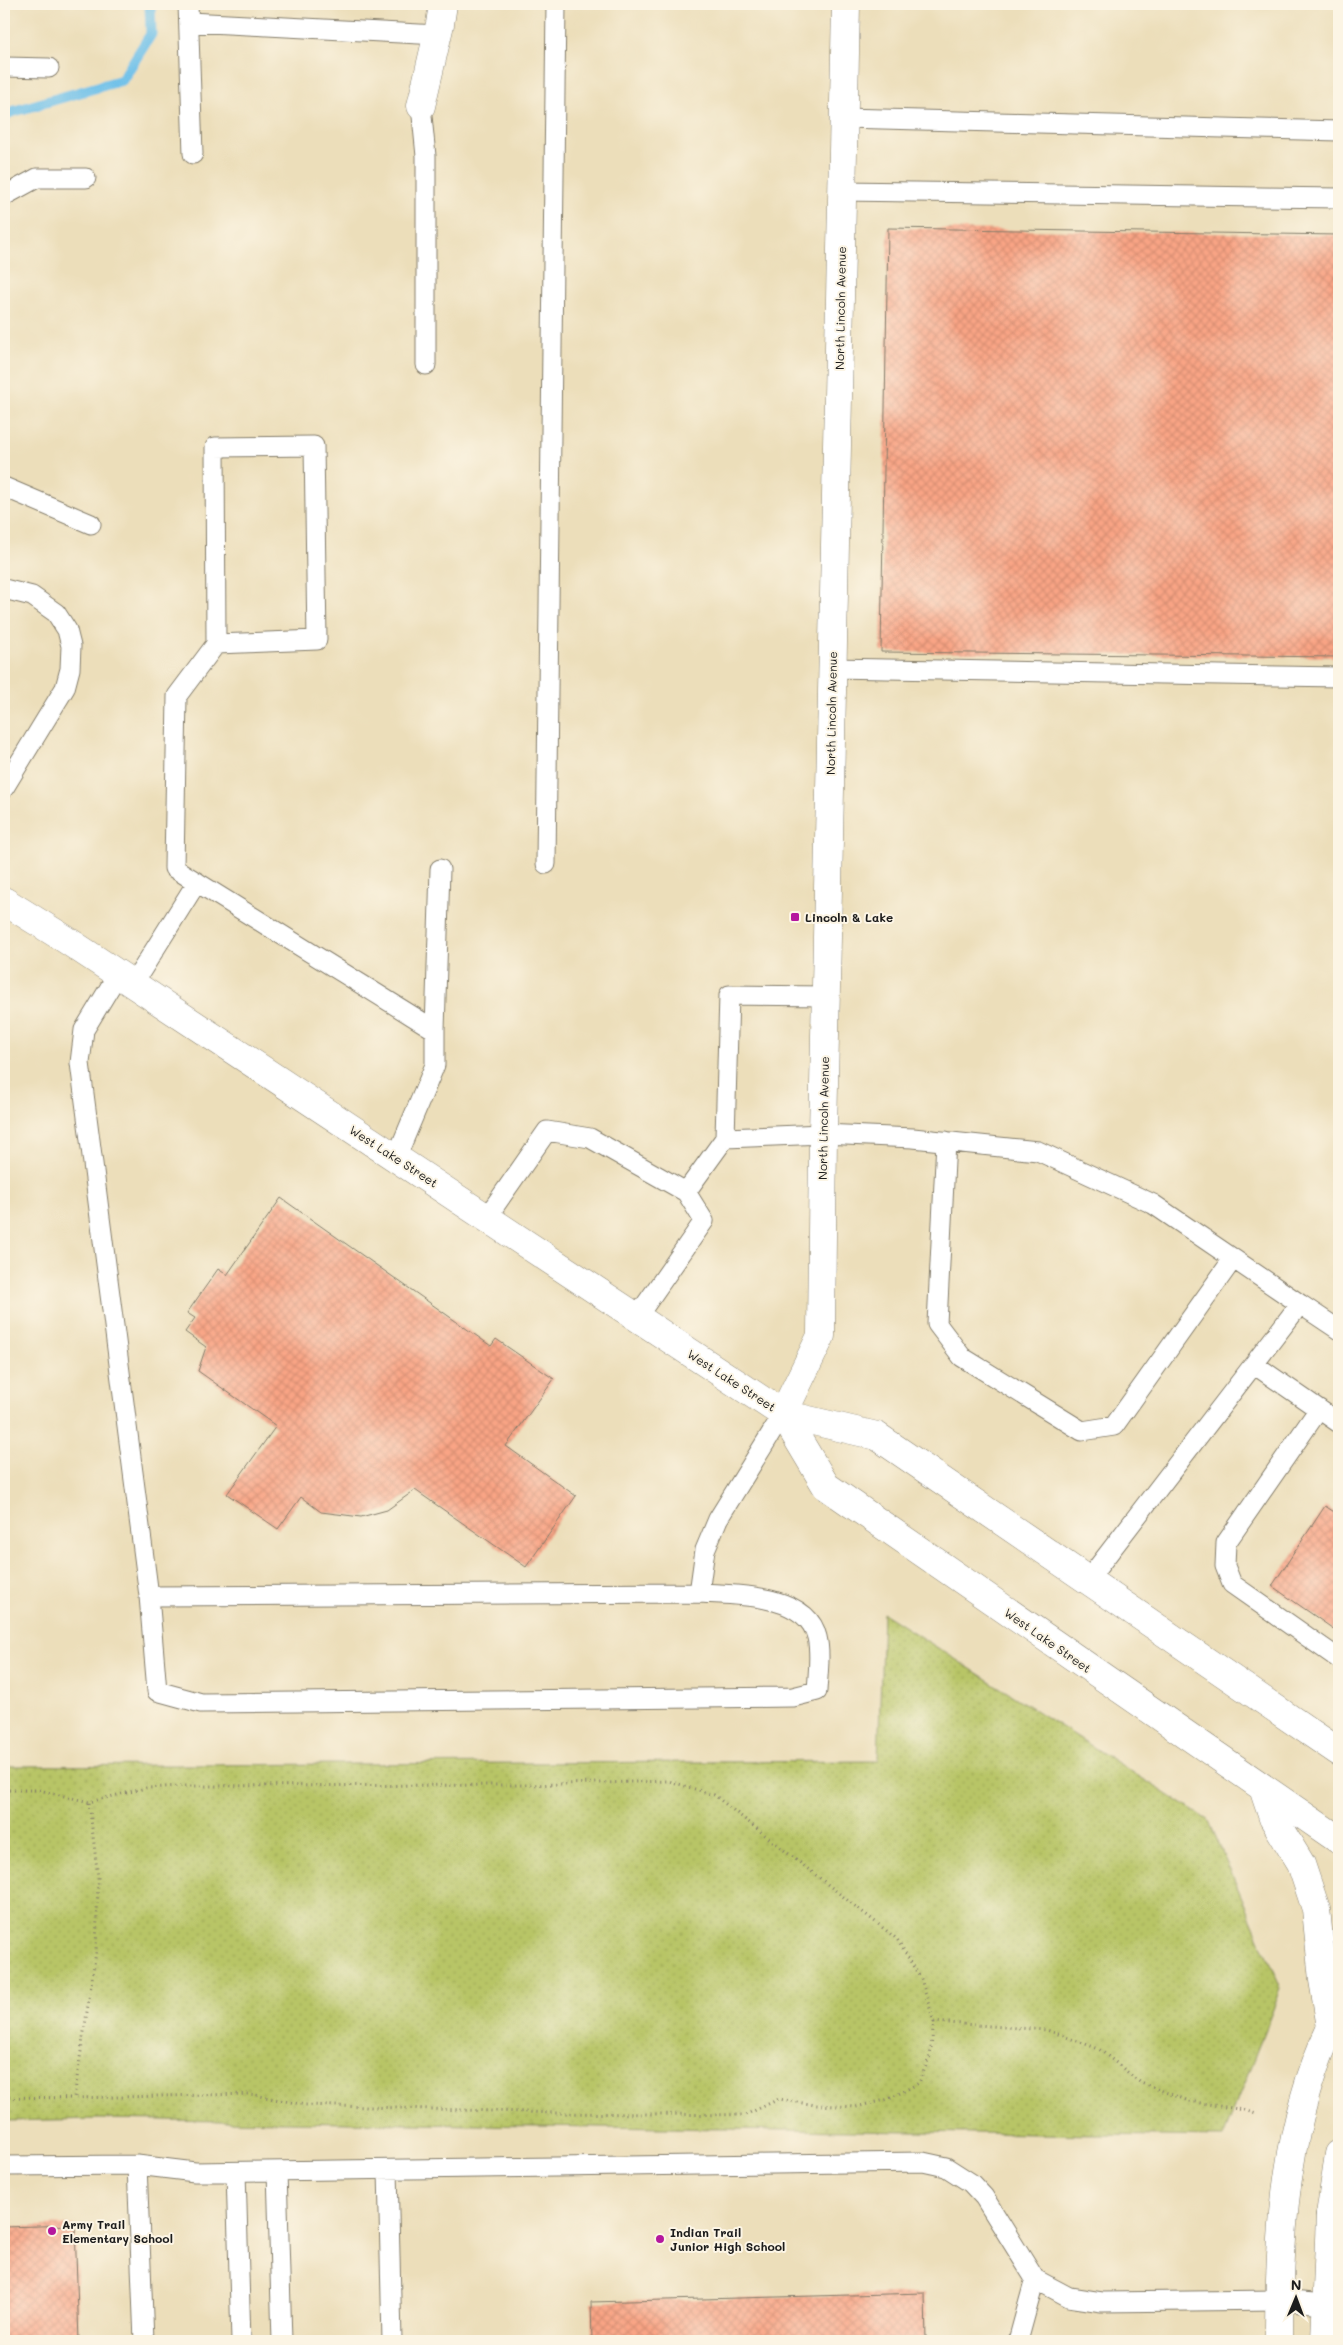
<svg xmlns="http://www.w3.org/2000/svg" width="1343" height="2345" viewBox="0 0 1343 2345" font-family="Mali,sans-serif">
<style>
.grass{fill:url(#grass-dots);stroke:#6a7041}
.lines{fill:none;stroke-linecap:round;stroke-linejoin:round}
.stream{stroke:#6dc0e9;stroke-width:11}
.building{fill:url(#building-cross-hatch)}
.lane-casing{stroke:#847d6b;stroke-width:21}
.street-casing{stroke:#847d6b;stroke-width:29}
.secondary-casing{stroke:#847d6b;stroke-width:29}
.primary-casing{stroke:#847d6b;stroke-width:29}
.path{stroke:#847d6b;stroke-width:3;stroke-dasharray:1 4;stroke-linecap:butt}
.lane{stroke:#fff;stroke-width:19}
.street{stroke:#fff;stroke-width:28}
.secondary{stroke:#fff;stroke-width:28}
.primary{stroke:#fff;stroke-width:28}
.poi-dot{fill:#b5179e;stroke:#fcf5e5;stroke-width:2}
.labels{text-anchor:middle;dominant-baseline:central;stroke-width:4;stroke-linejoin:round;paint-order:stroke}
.street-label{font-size:12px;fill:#1c1c1c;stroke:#fcf5e5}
.poi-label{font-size:12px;font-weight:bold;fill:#1c1c1c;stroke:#fcf5e5;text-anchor:start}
</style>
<defs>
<pattern id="grass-dots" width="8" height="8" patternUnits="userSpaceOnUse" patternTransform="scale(1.25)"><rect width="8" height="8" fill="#b8c566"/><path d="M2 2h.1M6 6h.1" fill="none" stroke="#9ea958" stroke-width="1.8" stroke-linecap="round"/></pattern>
<pattern id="building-cross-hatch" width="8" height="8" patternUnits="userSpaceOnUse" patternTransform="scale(1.25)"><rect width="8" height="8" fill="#f9a485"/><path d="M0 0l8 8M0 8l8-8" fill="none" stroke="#d58d72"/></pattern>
</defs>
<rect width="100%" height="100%" fill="#fcf5e5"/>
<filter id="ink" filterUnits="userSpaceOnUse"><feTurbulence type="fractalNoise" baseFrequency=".02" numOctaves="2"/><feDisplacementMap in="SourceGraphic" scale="10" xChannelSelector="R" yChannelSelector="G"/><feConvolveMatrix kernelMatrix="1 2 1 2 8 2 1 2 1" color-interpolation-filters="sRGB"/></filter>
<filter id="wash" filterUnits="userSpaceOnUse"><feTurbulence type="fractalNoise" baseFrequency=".0096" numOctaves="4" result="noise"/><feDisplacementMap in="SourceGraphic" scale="20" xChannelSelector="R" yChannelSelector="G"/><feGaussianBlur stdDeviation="1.12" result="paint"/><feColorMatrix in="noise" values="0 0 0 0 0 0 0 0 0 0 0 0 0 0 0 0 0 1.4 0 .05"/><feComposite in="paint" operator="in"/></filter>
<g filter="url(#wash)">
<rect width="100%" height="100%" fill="#ecdeba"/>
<path class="grass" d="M883,1613L1209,1821L1281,1989L1223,2137L99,2119L4,2121V1766L878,1761Z"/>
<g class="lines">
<path class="stream" d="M4,117L8,113L122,80L151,34L150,4"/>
</g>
<g id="blocks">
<path class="building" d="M888,228L1339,235V657L881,652Z
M281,1198L491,1346L496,1339L554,1379L506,1446L576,1496L526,1567L415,1490L387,1510L361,1517L321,1512L301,1497L278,1529L227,1494L276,1426L198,1371L206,1347L185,1332L195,1318L187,1313L218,1269L227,1275Z
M1325,1506L1339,1515V1633L1272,1586Z
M75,2225L79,2341H4V2227Z
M925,2293L926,2341H592L591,2302Z"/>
</g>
</g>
<g filter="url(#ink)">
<use href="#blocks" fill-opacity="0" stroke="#847d6b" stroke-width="1"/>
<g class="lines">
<g class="lane-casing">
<path id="lane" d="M188,4L193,154
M189,22L438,35
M4,67L49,68
M421,106L426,156V365
M844,118L1339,131
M842,191L1339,198
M4,196L37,178H86
M4,487L91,524
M4,589L32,596L56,613L67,630L71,646L70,669L65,688L4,788
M216,644L215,447L314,446L317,640L216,644L177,696L174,868L435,1030V1065L396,1158
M832,668L1339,677
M546,864L556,4
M118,974L84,1030L80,1063L149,1596L699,1593L705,1550L718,1519L783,1414
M133,984L197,882
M435,1030L440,869
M725,1138L729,995L826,996
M946,1141L937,1324L962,1357L1082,1431L1114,1426L1233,1259
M686,1192L725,1138L823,1134L913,1138L1038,1151L1153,1204L1300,1304
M487,1217L547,1131L590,1138L686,1192L704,1221L637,1317
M1255,1365L1339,1423
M1319,1409L1226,1543L1225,1566L1232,1584L1339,1659
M1088,1580L1300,1304L1339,1330
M149,1596L157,1691L201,1703L793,1697L817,1691C818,1673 821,1654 817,1637C807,1593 734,1595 699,1593
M137,2165L144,2341
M4,2166L137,2165L195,2172L923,2162L946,2167L971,2183L984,2197L1035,2279L1069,2297L1102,2302L1279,2300L1325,2304
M388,2170L392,2341
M277,2171L282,2341
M236,2172L241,2341
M1018,2341L1035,2279"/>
</g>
<g class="street-casing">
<path id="street" d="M421,106L440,24L443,4
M783,1414L821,1336L823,1134L846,4"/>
</g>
<g class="secondary-casing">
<path id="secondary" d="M1279,2341C1279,2232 1285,2111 1339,2012
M1325,2341L1330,2215L1339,2154"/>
</g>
<g class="primary-casing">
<path id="primary" d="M4,901L65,939L783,1414L877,1436L1339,1752
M783,1414L826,1486L1339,1840
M1263,1788L1273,1818L1301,1864L1316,1909L1323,1980L1331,2027
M1330,2215L1339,2199"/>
</g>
<path class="path" d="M4,1790H39L89,1802
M934,2022L930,2056L919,2083L889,2099L856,2107L815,2105L779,2099L745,2115L557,2113L305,2105L250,2094L74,2098L96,1952L98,1878L89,1802L146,1788L182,1786L527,1785L669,1781L714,1795L897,1939L921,1979L934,2022L1047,2030L1099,2049L1141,2083L1189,2101L1244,2110L1256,2114
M4,2097L74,2098"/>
<use href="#lane" class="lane"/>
<use href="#street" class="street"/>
<use href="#secondary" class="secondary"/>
<use href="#primary" class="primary"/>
</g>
</g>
<g class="poi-dot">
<rect x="790" y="912" width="10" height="10" rx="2.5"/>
<circle cx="52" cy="2231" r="5"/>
<circle cx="660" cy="2239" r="5"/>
</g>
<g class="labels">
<g class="street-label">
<text transform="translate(840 308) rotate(-89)">North Lincoln Avenue</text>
<text transform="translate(831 713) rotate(-89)">North Lincoln Avenue</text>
<text transform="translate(823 1118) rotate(-89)">North Lincoln Avenue</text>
<text transform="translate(394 1156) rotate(33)">West Lake Street</text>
<text transform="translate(732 1380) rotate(33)">West Lake Street</text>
<text transform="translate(1048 1640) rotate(35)">West Lake Street</text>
</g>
<g class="poi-label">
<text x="805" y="917">Lincoln &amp; Lake</text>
<text x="62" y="2224">Army Trail<tspan x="62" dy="14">Elementary School</tspan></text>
<text x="670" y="2232">Indian Trail<tspan x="670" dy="14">Junior High School</tspan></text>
</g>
</g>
<rect width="1343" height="2345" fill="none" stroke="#fcf5e5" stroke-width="20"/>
<g transform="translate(1296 2298) rotate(1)" stroke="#fcf5e5" stroke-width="4" paint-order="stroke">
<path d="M0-4L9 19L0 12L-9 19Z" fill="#1c1c1c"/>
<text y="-8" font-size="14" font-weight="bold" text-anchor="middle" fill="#1c1c1c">N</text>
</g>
</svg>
